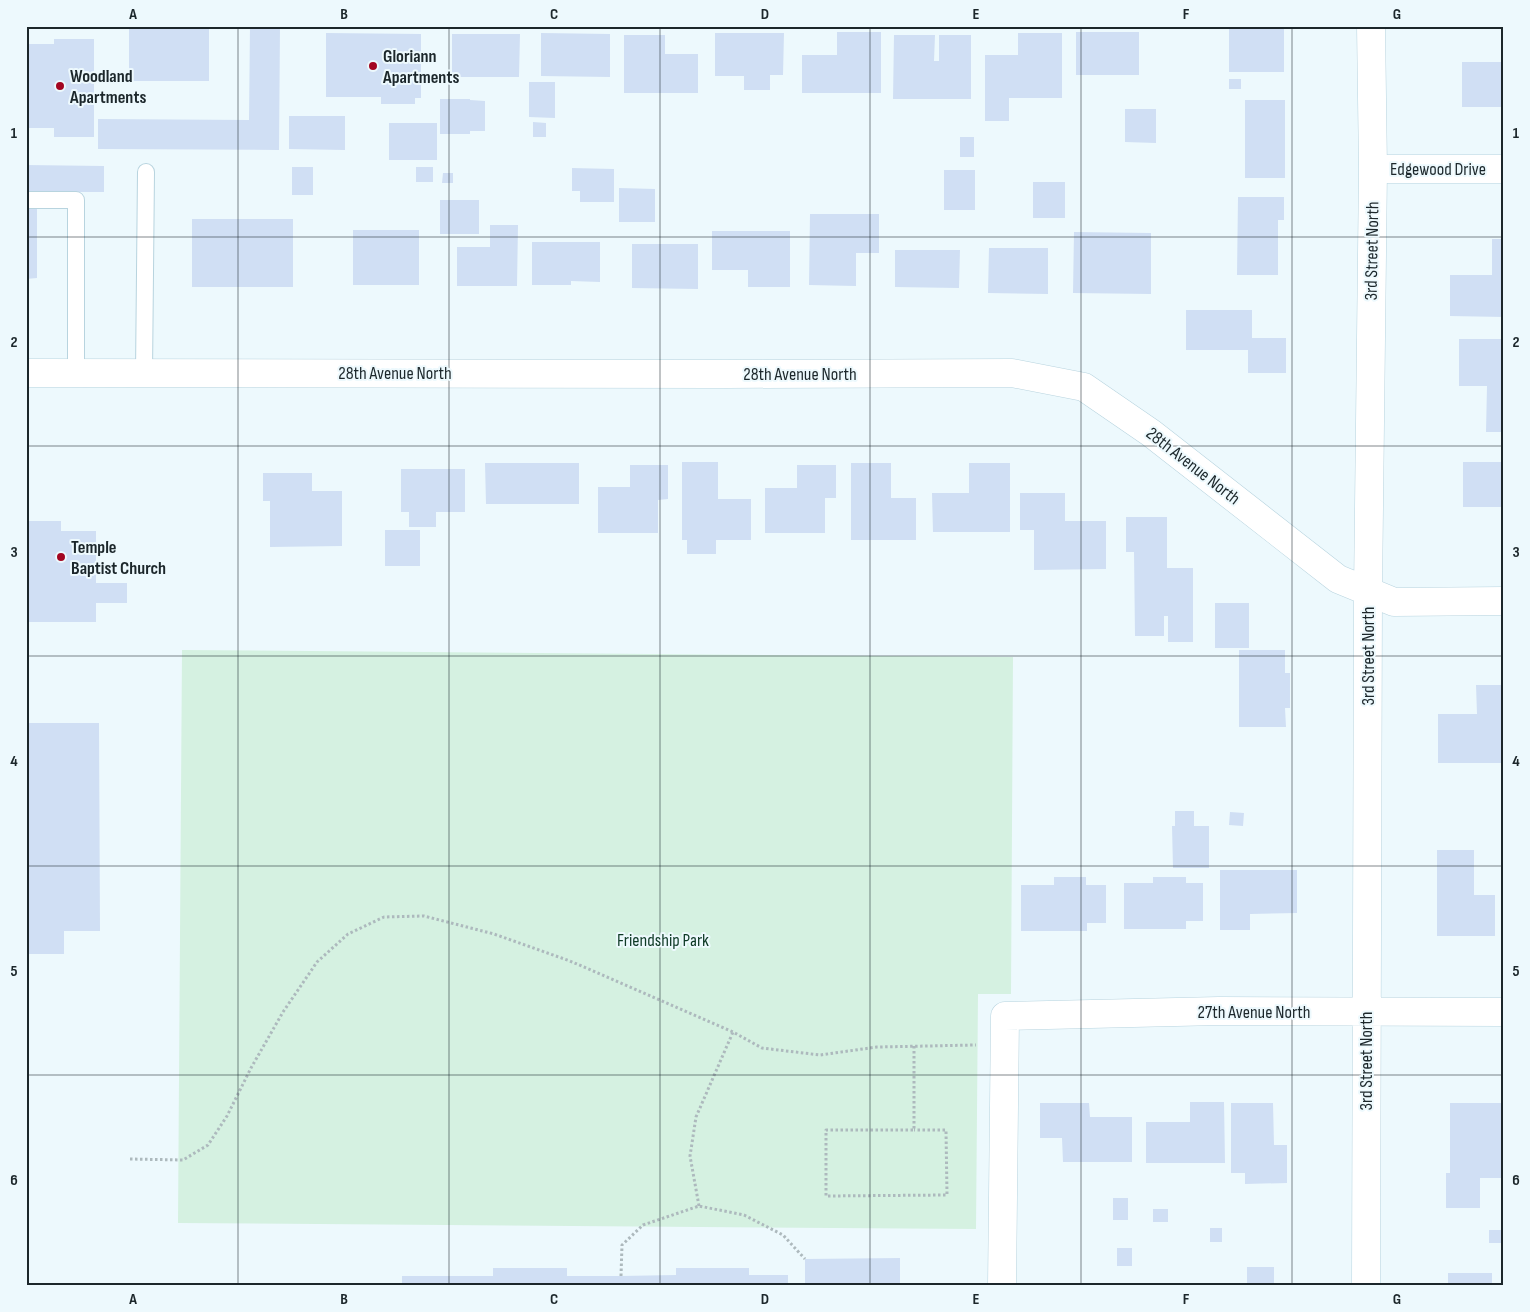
<svg xmlns="http://www.w3.org/2000/svg" width="1530" height="1312" viewBox="0 0 1530 1312" font-family="'Sofia Sans Condensed',sans-serif">
<style>
.green{fill:#d5f1e1}
.building{fill:#d0dff4}
.lines{fill:none;stroke-linecap:round;stroke-linejoin:round}
.lane-casing{stroke:#b8d4df;stroke-width:18}
.street-casing{stroke:#b8d4df;stroke-width:29}
.path{stroke:#adb9bd;stroke-width:3;stroke-dasharray:2.5 2.5;stroke-linecap:butt}
.lane{stroke:#fff;stroke-width:16}
.street{stroke:#fff;stroke-width:28}
.grid{fill:none;stroke:#1c272b;stroke-width:1;stroke-opacity:0.55}
.poi-dot{fill:#a30621;stroke:#edf9fd;stroke-width:2}
.labels{text-anchor:middle;dominant-baseline:central;stroke-width:4;stroke-linejoin:round;paint-order:stroke}
.poi-label{font-size:18px;font-weight:bold;fill:#1c272b;stroke:#edf9fd;text-anchor:start}
.street-label{font-size:18px;fill:#1c272b;stroke:#edf9fd}
.park-label{font-size:18px;fill:#0d3925;stroke:#edf9fd}
.neatline{fill:none;stroke:#1c272b;stroke-width:2}
.grid-label{font-size:16px;text-anchor:middle;font-weight:bold;fill:#1c272b}
</style>
<rect width="100%" height="100%" fill="#edf9fd"/>
<path class="green" d="M182,650L1013,657L1011,994H978L976,1229L178,1223Z"/>
<path class="building" d="M250,26H280L279,150L98,149V119L249,120Z
M1229,27H1284V72H1229Z
M129,29H209V81H129Z
M837,32H881V93H802V55H837Z
M1076,32H1139V75H1076Z
M326,33L421,34V98H415V104H381V97H326Z
M541,33L610,34V77L541,76Z
M715,33H784L783,75H770V90H744V76H715Z
M1018,33H1062V98H1009V121H985V55H1018Z
M452,34H520L519,77H452Z
M624,35H665V54H698V93H624Z
M894,35H935L934,61H939V35H971V99H893Z
M54,39H94V137H54V128H26V44H54Z
M1462,62H1504V107H1462Z
M1229,79H1241V89H1229Z
M529,82H555V118L529,117Z
M440,99H470V100L485,101V131H470V134H440Z
M1245,100H1285V178H1245Z
M1125,109H1156V143L1125,142Z
M289,116H345V150L289,149Z
M533,122L546,123V137H533Z
M389,123H437V160H389Z
M960,137H974V157H960Z
M26,165L104,166V192H26Z
M292,167H313V195H292Z
M416,167H433V182H416Z
M572,168L614,169V202H580V191H572Z
M944,170H975V210H944Z
M443,173H453V183H442Z
M1033,182H1065V218H1033Z
M619,188L655,189V222H619Z
M1238,197H1284V220H1278V275H1237Z
M440,200H479V234H440Z
M26,206H37V278L26,279Z
M810,214H879V253H856V286L809,285Z
M192,219H293V287H192Z
M490,225H518L517,286H457V247H490Z
M353,230H419V285H353Z
M712,231H790V287H748V270H712Z
M1074,232L1151,233V294L1073,293Z
M1492,239H1504V317L1450,316V275H1492Z
M532,242H600V282L571,281V285H532Z
M632,244H698V289L632,288Z
M989,248H1048V294L988,293Z
M895,250H960L959,288L895,287Z
M1186,310H1252V338H1286V373H1248V350H1186Z
M1459,339H1504V432H1486L1487,386H1459Z
M682,462H718V499H751V540H716V554H687V540H682Z
M1463,462H1504V507H1463Z
M485,463H579V504H486Z
M851,463H891V498H916V540H851Z
M969,463H1010V532H933L932,493H969Z
M630,465H668V499L658,500V533H598V487H630Z
M797,465H836V498H825V533H765V488H797Z
M401,469H465V512H436V527H409V512H401Z
M263,473H312V491H342V546L270,547V501H263Z
M1020,493H1065V521H1106V569L1034,570V530H1020Z
M1126,517H1167V568H1193V642H1168V616H1164V636H1135L1134,552H1126Z
M26,521H61V531H96V583H127V603H96V622H26Z
M385,530H420V566H385Z
M1215,603H1249V648H1215Z
M1239,650H1285V673H1290V708H1285L1286,727H1239Z
M1476,685H1504V763H1438V714H1477Z
M26,723H99L100,931H64V954H26Z
M1175,811H1194V826H1209V868H1173L1172,826H1175Z
M1230,812L1244,813L1243,826L1229,825Z
M1437,850H1474V895H1495V936H1437Z
M1220,870H1297V913L1250,914V930H1220Z
M1054,877H1086V885H1106V923H1087V931H1021V885H1054Z
M1153,877H1186V883H1203V921H1186V929H1124V883H1153Z
M1190,1102H1224L1225,1163H1146V1122H1190Z
M1040,1103H1089L1090,1117H1132V1162H1063L1062,1138H1040Z
M1231,1103H1273L1274,1145H1287V1183L1245,1184V1173H1231Z
M1450,1103H1501V1178H1480V1208H1446V1173H1450Z
M1113,1198H1128V1220H1113Z
M1153,1209H1168V1222H1153Z
M1210,1228H1222V1242H1210Z
M1489,1230H1503V1243H1489Z
M1117,1248H1132V1266H1117Z
M900,1258V1286H805V1259Z
M1247,1267H1274V1283H1284V1286H1239V1283H1247Z
M493,1268H567V1276H621L676,1275V1268H749V1275H788V1286H402V1276H493Z
M1448,1273H1492V1286H1448Z"/>
<g class="lines">
<g class="lane-casing">
<path id="lane" d="M26,200H76V373
M144,373L146,172"/>
</g>
<g class="street-casing">
<path id="street" d="M1373,169H1504
M26,373L727,374L1012,373L1084,387L1151,433L1338,579L1394,602L1504,601
M1002,1286L1005,1016L1219,1011L1504,1012
M1366,1286L1368,592L1373,169L1371,26"/>
</g>
<path class="path" d="M914,1046V1130H826V1196L947,1195L946,1130H914
M130,1159L183,1160L208,1145L227,1116L251,1068L283,1012L317,962L348,934L384,917L424,916L494,934L570,961L733,1032L762,1048L820,1055L877,1047L976,1045
M699,1206L690,1156L696,1117L733,1032
M621,1276L622,1245L643,1225L699,1206L744,1215L783,1235L805,1259"/>
<use href="#lane" class="lane"/>
<use href="#street" class="street"/>
</g>
<path class="grid" d="M238,26V1286M449,26V1286M660,26V1286M870,26V1286M1081,26V1286M1292,26V1286M26,237H1504M26,446H1504M26,656H1504M26,866H1504M26,1075H1504"/>
<g class="poi-dot">
<circle cx="373" cy="66" r="5"/>
<circle cx="60" cy="86" r="5"/>
<circle cx="61" cy="557" r="5"/>
</g>
<g class="labels">
<g class="poi-label">
<text x="383" y="56">Gloriann<tspan x="383" dy="21">Apartments</tspan></text>
<text x="70" y="76">Woodland<tspan x="70" dy="21">Apartments</tspan></text>
<text x="71" y="547">Temple<tspan x="71" dy="21">Baptist Church</tspan></text>
</g>
<g class="street-label">
<text x="1438" y="169">Edgewood Drive</text>
<text transform="translate(1372 251) rotate(-89)">3rd Street North</text>
<text x="395" y="373">28th Avenue North</text>
<text x="800" y="374">28th Avenue North</text>
<text transform="translate(1193 466) rotate(38)">28th Avenue North</text>
<text transform="translate(1368 656) rotate(-90)">3rd Street North</text>
<text x="1254" y="1012">27th Avenue North</text>
<text transform="translate(1366 1061) rotate(-90)">3rd Street North</text>
</g>
<g class="park-label">
<text x="663" y="940">Friendship Park</text>
</g>
</g>
<rect width="1530" height="1312" fill="none" stroke="#edf9fd" stroke-width="55"/>
<rect x="28" y="28" width="1474" height="1256" class="neatline"/>
<g class="grid-label">
<text x="133" y="19">A</text>
<text x="344" y="19">B</text>
<text x="554" y="19">C</text>
<text x="765" y="19">D</text>
<text x="976" y="19">E</text>
<text x="1186" y="19">F</text>
<text x="1397" y="19">G</text>
<text x="14" y="138">1</text>
<text x="1516" y="138">1</text>
<text x="14" y="347">2</text>
<text x="1516" y="347">2</text>
<text x="14" y="557">3</text>
<text x="1516" y="557">3</text>
<text x="14" y="766">4</text>
<text x="1516" y="766">4</text>
<text x="14" y="976">5</text>
<text x="1516" y="976">5</text>
<text x="14" y="1185">6</text>
<text x="1516" y="1185">6</text>
<text x="133" y="1304">A</text>
<text x="344" y="1304">B</text>
<text x="554" y="1304">C</text>
<text x="765" y="1304">D</text>
<text x="976" y="1304">E</text>
<text x="1186" y="1304">F</text>
<text x="1397" y="1304">G</text>
</g>
</svg>
